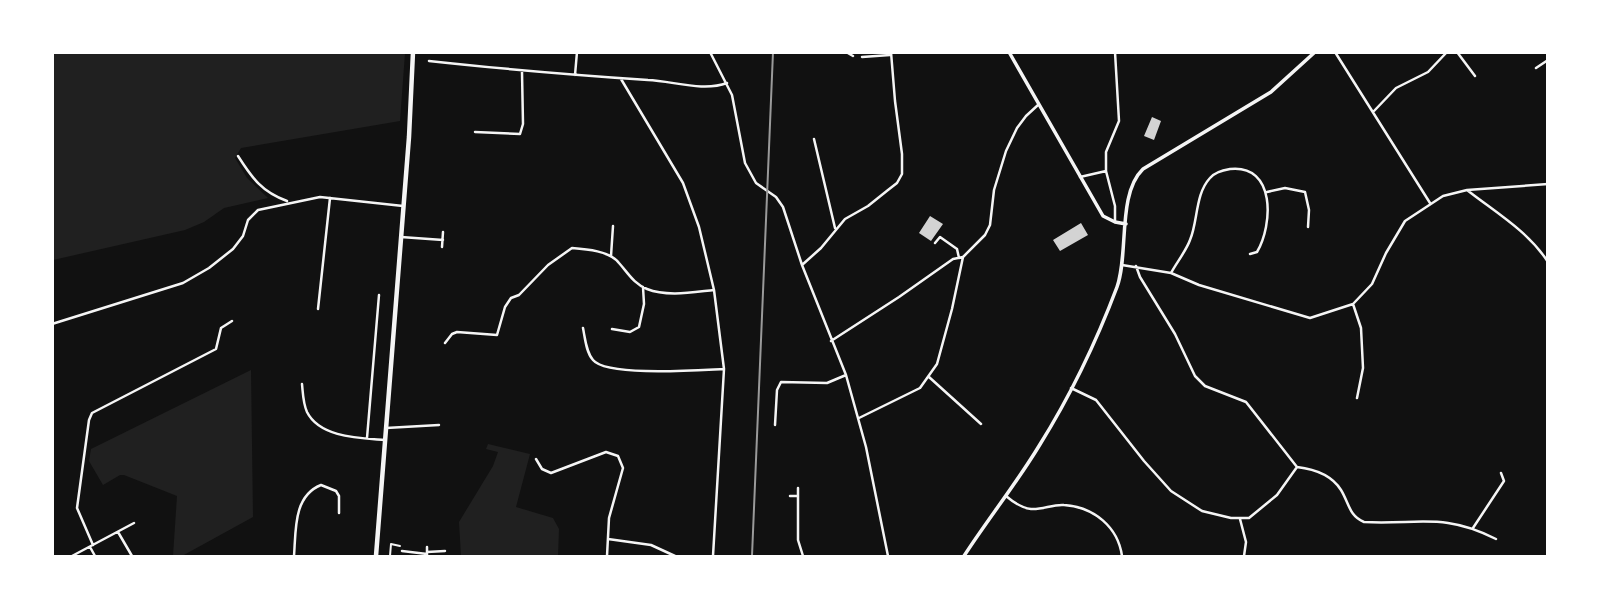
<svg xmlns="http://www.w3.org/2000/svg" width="1600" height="609" viewBox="0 0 1600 609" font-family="'Public Sans',sans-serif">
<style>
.green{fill:#202020}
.building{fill:#d3d3d3}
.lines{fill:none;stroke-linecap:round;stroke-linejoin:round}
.path{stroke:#f5f5f5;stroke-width:2}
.minor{stroke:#f5f5f5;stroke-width:2.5}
.tertiary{stroke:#f5f5f5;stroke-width:3.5}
.primary{stroke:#f5f5f5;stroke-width:4.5}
.rail{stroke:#9a9a9a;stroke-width:2}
</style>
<rect width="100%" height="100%" fill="#111"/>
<path class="green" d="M52,53H405L400,121L241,148L235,158L247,178L268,198L224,208L204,222L185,230L53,260Z
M251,370L253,517L182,556H173L177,496L124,475H120L103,485L89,461L91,449Z
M488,444L530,454L516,507L553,518L559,529L558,556H461L459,522L493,466L498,452L486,449Z"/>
<path class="building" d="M1152,117L1161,121L1154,140L1144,136Z
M930,216L943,224L931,241L919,233Z
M1081,223L1088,235L1060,251L1053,240Z"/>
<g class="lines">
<path class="path" d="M390,556L391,544L400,546"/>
<path class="minor" d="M710,52L732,95L745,163L756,183L776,197L783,207L802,265L846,375L866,447L888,556
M846,52L853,56
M1335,52L1430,203
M1457,52L1475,76
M862,57L890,55
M429,61C502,69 575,75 648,80C673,81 703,92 727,83
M1536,68L1548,60
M575,75L577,52
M621,79L683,183L699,227L714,290L724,369L713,556
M1374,111L1396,88L1428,72L1447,52
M475,132L520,134L523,124L522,72
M814,139L835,228
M238,156C252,178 262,192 287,201
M1080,177L1106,171
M1467,190C1495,212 1528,231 1548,262
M1267,192L1285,188L1305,192L1309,210L1308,227
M1115,222V206L1106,171V152L1119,121L1115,52
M401,237L443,240
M935,243L940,237L957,249L959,258
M442,247L443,232
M611,256L613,226
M802,265L821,248L845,219L868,206L888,190L897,183L902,174V154L895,101L891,52
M1122,265L1171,273L1199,285L1310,318L1353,304L1372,284L1386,253L1405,221L1443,196L1467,190L1548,184
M1136,266L1140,277L1175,334L1195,376L1205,386L1246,402L1297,467
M1171,273C1177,262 1186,251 1190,240C1198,222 1195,194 1210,178C1214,173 1224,170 1230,169C1276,164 1273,225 1257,252L1250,254
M1353,304L1361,328L1363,368L1357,398
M318,309L330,198
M52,324L183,283L209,268L233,249L243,236L248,220L258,210L320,197L403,206
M583,328C585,338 586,352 593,360C607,377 700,370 724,369
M612,329L630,332L639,327L644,304L643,287
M831,341L899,297L953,259L963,257
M445,343L452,334L457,332L497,335L505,307L511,298L519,295L548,265L572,248C586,249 610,251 619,263C628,273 634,284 647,289C667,297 694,292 714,290
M929,377L981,424
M302,384C303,394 303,403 307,412C320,438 361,438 385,440
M1071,388L1096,400L1144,461L1171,491L1202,511L1231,518H1249L1277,495L1297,467
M859,418L920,388L937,364L952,309L963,257L985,235L990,225L994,190L1006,151L1017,128L1026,116L1038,105
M775,425L777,390L781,382L827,383L846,375
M386,428L439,425
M367,438L379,295
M536,459L542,469L551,473L606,452L618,456L623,468L609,518L607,556
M1297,467C1314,469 1331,474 1341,490C1349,503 1349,516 1364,522C1417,525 1444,512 1496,539
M790,496H798V488
M798,496V540L803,556
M1006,496C1013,502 1021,508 1031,509C1042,510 1053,504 1064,505C1094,507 1118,527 1122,556
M1240,519L1246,542L1244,556
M1473,528L1504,481L1501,473
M118,532L132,556
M608,539L651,545L675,556
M93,545L77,508L89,420L92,413L216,349L221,328L232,321
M90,547L95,556
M402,551L427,554
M427,552L445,551
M72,556L134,523
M294,556C296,531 293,496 321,485L336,491L339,496V513
M427,556V547"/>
<path class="tertiary" d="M1009,52L1103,216L1115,222L1126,224
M964,556C988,519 1016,484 1039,446C1069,398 1097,340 1117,287C1129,254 1117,194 1143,169L1271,92L1315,52"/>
<path class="primary" d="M376,556L409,137L413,52"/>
<path class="rail" d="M752,556L773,52"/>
</g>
<rect width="1600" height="609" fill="none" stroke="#ffffff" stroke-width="108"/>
</svg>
